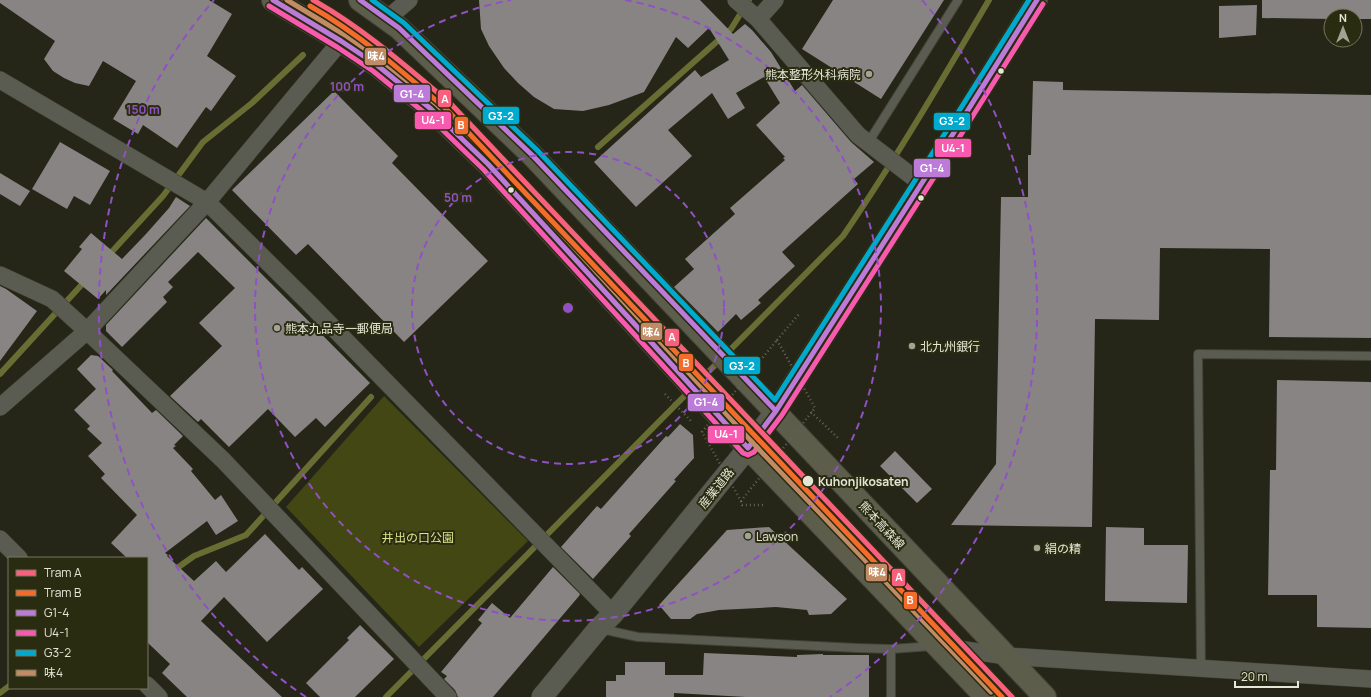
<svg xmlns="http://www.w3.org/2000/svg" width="1371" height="697" viewBox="0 0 1371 697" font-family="Manrope,'Noto Sans JP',sans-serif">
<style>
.green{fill:#434713}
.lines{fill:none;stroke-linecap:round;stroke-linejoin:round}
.stream{stroke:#686d34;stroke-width:6}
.building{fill:#878483}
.service-casing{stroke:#414236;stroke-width:10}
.minor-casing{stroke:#414236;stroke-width:18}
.tertiary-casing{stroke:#414236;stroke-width:22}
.primary-casing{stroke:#414236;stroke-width:24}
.path{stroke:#64645a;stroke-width:2.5;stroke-dasharray:1 3;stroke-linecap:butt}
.service{stroke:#5b5c51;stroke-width:8}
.minor{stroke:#5b5c51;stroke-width:17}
.tertiary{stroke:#5b5c51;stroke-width:21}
.primary{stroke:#5c5d4a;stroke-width:22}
.path-bridge{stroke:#64645a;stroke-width:2.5;stroke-dasharray:1 3;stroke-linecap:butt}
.bus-1-casing{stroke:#2a2c11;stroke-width:8}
.bus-2-casing{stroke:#2a2c11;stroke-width:8}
.bus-3-casing{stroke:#2a2c11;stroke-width:8}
.bus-4-casing{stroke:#2a2c11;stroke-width:8}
.bus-1{stroke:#bd7bd9;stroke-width:5}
.bus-2{stroke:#f75aaf;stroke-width:5}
.bus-3{stroke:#00a9ce;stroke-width:5}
.bus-4{stroke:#c18c65;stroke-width:5}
.tram-1-casing{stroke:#2a2c11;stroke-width:8}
.tram-2-casing{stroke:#2a2c11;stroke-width:8}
.tram-1{stroke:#f8607d;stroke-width:5}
.tram-2{stroke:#f36c2b;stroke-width:5}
.ring{fill:none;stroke:#9051c4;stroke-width:2;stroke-dasharray:7 5}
.bus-dot{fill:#e4e6d6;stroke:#2a2c11;stroke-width:1.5}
.poi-dot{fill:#a1a393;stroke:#2a2c11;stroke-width:1.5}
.labels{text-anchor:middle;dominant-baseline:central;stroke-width:4;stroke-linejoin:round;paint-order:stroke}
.poi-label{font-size:12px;fill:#e4e6d6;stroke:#2a2c11;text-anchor:start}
.stop-label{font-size:12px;font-weight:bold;fill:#e4e6d6;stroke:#2a2c11;text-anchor:start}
.street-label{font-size:12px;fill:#e4e6d6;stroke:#2a2c11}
.park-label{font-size:12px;fill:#dce48a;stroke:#2a2c11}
.centre{fill:#9051c4;stroke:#2a2c11;stroke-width:2}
.ring-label{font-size:12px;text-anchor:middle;font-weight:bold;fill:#9051c4;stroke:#2a2c11;stroke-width:4;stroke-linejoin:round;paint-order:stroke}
.line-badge{stroke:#2a2c11;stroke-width:1.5}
.badge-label{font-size:11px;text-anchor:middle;font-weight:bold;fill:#fff}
</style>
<rect width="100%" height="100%" fill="#252617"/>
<path class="green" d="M384,396L528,541L419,647L286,507Z"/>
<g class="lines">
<path class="stream" d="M598,147L731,29L749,0
M107,257L163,196L203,142L252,103L303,55
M0,374L86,280
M173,571L194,556L246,535L371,397
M0,693L9,686
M386,697L843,236C895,160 942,80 989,0"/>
</g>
<path class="building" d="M0,0H209L232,14L207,56L236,76L211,111L206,107L177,148L143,125L138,134L113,119L136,81L103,61L89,86L75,83L64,78L53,71L44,59L55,41L0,3Z
M479,0H700L733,34L745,24L752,30L771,52L795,91L802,85L851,142L874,162L854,179L858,184L782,252L795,266L758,300L761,303L741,320L736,314L718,332L674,287L694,269L685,259L735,214L730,208L785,160L783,158L785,157L756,125L780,103L764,77L736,93L745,108L728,119L712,93L668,130L692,156L636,207L594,162L695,70L701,77L729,60L709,28L688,48L676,37L644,92L609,105L583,111L554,109L534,97L518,83L504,68L489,46L481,29Z
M833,0H944L881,99L802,49Z
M1262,0H1371V19H1355V16H1331V19L1262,18Z
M1257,5L1256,35L1219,38V6Z
M1033,81L1063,82V90L1371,95V338L1269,337L1270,249L1160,248L1159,320L1095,319L1092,527L951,525L996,464L1001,197H1028V155H1031Z
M334,91L398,156L392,163L488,261L404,342L308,244L296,255L232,190Z
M60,142L110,171L90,205L74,196L67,209L32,189Z
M0,173L30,191L20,206L0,194Z
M176,197L190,206L106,295V290L98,299L64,271L82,249L79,247L91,233L122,259L146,234L169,208Z
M206,218L370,383L325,427L316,418L295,437L268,409L229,447L201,419L198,422L170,396L222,346L199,323L235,288L198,252L168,282L173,287L163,297L167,302L122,347L106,331V325Z
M0,286L6,289L37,311L0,361Z
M91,355L98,356L113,370L112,371L152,413L156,410L183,436L174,445L176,446L173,448L193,469L191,471L215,500L221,495L238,521L216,535L207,521L165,553L168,555L167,556L194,581L216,561L226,572L265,534L299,570L302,567L323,589L267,642L224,597L201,621L282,697H187L162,673L170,664L147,642V558H127L111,543L137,515L101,478L105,474L88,456L102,443L87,429L90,426L74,410L96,389L77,369Z
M1277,380L1371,382V628L1317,627V595H1268L1270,470H1276Z
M680,424L693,435L694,458L674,480L676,481L629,534L631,536L593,579L561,547L597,506L601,509L666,436L668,437Z
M895,451L932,489L917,503L880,466Z
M769,527L847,599L831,614L809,615L807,610L776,607L719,610L697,614L690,619H671L659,605L727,530Z
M1106,527L1144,528V545H1188L1187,603L1105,601Z
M553,567L580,594L579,596L493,697H458L455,690L444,679L447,676L441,672L482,623L478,620L492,603L510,618Z
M360,625L394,659L355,697H320L306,683L349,640L347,638Z
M704,653L797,657V655L823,654V655H869V697H746L674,693V697H606V681H616V675H625V662H665V675H703Z"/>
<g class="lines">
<g class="service-casing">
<path id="service" d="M868,143L958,0
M601,629L638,637L857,648L891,649L933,646
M1201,669L1198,354L1371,356
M891,697V649"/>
</g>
<g class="minor-casing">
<path id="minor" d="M736,0L758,19L858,135L922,184
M387,19L409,0
M758,19L775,0
M0,80L207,202L309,303L613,614
M0,275L52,299L87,331L223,460L448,697
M0,407L87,331L207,202L341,41
M0,539L19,558
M938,646L1006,656L1371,679
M147,685L159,697"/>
</g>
<g class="tertiary-casing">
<path id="tertiary" d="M542,697L598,629L613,614L748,448L776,411L936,161L1037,0"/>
</g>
<g class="primary-casing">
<path id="primary" d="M273,0L341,41L377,65L431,109L488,164L748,448L986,697
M360,0L399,28L532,155L1045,697"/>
</g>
<path class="path" d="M777,340L799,314
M665,394L692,422
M811,412L838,438
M741,501L742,505H763"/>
<use href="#service" class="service"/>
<use href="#minor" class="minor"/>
<use href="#tertiary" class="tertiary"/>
<use href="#primary" class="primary"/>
<path class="path-bridge" d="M777,340L815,408L741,501L702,432Z"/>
<g class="bus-1-casing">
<path id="bus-1" d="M273,0L341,41L377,65L431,109L488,164L748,448L776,411L936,161L1037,0
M360,0L399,28L532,155L776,411"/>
</g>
<g class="bus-2-casing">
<path id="bus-2" d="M269,6L337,47L373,71L426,114L483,169L743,453L748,455L754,452L782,415L942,165L1043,4"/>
</g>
<g class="bus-3-casing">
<path id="bus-3" d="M372,0L404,23L537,150L775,400L930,157L1029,0"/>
</g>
<g class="bus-4-casing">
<path id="bus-4" d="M287,0L345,35L381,60L436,104L493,159L753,443L991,692"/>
</g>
<use href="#bus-1" class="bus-1"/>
<use href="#bus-2" class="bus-2"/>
<use href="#bus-3" class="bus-3"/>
<use href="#bus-4" class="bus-4"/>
<g class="tram-1-casing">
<path id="tram-1" d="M313,0C363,28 407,67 451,104L1012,697"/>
</g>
<g class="tram-2-casing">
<path id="tram-2" d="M310,6C359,34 403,72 446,109L1002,697"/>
</g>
<use href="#tram-1" class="tram-1"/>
<use href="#tram-2" class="tram-2"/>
</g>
<g class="ring">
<circle cx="568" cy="308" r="156"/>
<path d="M625 0A313 313 0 1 1 511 0"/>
<path d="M306 697A469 469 0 0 1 214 0M922 0A469 469 0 0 1 830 697"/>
</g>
<g class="bus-dot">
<circle cx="1001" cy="71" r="3.5"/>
<circle cx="511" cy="190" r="3.5"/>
<circle cx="921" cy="198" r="3.5"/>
<circle cx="808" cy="481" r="6"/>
</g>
<g class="poi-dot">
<circle cx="869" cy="74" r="4"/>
<circle cx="277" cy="328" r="4"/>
<circle cx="912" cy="346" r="4"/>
<circle cx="748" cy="536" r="4"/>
<circle cx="1037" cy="548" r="4"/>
</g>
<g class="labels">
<g class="poi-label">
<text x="861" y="74" text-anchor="end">熊本整形外科病院</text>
<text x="285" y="328">熊本九品寺一郵便局</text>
<text x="920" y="346">北九州銀行</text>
<text x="756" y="536">Lawson</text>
<text x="1045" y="548">絹の精</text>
</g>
<g class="stop-label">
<text x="818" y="481">Kuhonjikosaten</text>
</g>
<g class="street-label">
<text transform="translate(716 488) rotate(-51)">産業道路</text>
<text transform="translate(882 525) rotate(47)">熊本高森線</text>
</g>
<g class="park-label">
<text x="418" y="537">井出の口公園</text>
</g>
</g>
<circle cx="568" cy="308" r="6" class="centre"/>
<g class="ring-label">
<text x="347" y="91">100 m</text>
<text x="143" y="114">150 m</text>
<text x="458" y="202">50 m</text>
</g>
<g class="line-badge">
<rect x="364" y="47" width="23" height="19" rx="4" fill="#c18c65"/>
<rect x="393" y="84" width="38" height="19" rx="4" fill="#bd7bd9"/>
<rect x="437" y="89" width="15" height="19" rx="4" fill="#f8607d"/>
<rect x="482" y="106" width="38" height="19" rx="4" fill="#00a9ce"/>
<rect x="414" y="111" width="38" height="19" rx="4" fill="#f75aaf"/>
<rect x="933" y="112" width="38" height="19" rx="4" fill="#00a9ce"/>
<rect x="454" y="116" width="15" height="19" rx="4" fill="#f36c2b"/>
<rect x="934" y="138" width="38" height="20" rx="4" fill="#f75aaf"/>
<rect x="913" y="158" width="38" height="20" rx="4" fill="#bd7bd9"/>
<rect x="640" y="322" width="23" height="19" rx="4" fill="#c18c65"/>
<rect x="664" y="328" width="16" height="19" rx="4" fill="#f8607d"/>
<rect x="678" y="353" width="16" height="19" rx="4" fill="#f36c2b"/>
<rect x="723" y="356" width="38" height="19" rx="4" fill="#00a9ce"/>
<rect x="687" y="393" width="38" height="19" rx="4" fill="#bd7bd9"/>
<rect x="707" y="425" width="38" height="19" rx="4" fill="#f75aaf"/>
<rect x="865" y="563" width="23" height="19" rx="4" fill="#c18c65"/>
<rect x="891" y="568" width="15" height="19" rx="4" fill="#f8607d"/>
<rect x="903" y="591" width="15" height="19" rx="4" fill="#f36c2b"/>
</g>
<g class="badge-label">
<text x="376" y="60">味4</text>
<text x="412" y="98">G1-4</text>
<text x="445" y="103">A</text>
<text x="501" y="120">G3-2</text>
<text x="433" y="124">U4-1</text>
<text x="952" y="125">G3-2</text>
<text x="461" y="129">B</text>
<text x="953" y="152">U4-1</text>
<text x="932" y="172">G1-4</text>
<text x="651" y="336">味4</text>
<text x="672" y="341">A</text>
<text x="686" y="367">B</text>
<text x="742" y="370">G3-2</text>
<text x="706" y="406">G1-4</text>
<text x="726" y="438">U4-1</text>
<text x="877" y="576">味4</text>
<text x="899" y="581">A</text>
<text x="910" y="604">B</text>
</g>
<rect x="8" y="557" width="140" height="132" fill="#2a2c11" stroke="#747660"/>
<rect x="16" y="570" width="20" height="6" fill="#f8607d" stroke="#747660"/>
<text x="44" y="577" font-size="12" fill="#e4e6d6">Tram A</text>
<rect x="16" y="590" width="20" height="6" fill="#f36c2b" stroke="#747660"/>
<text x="44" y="597" font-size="12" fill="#e4e6d6">Tram B</text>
<rect x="16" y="610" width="20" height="6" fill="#bd7bd9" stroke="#747660"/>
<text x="44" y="617" font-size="12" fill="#e4e6d6">G1-4</text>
<rect x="16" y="630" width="20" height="6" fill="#f75aaf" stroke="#747660"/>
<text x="44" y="637" font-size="12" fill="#e4e6d6">U4-1</text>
<rect x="16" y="650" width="20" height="6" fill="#00a9ce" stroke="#747660"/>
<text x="44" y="657" font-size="12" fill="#e4e6d6">G3-2</text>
<rect x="16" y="670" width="20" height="6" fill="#c18c65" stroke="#747660"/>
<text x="44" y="677" font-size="12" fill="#e4e6d6">味4</text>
<g transform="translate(1343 28)"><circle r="19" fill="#2a2c11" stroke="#747660"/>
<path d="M0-3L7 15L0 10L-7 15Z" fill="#a1a393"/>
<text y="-6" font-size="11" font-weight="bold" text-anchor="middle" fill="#e4e6d6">N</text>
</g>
<path d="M1235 681v6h63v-6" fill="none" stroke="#e4e6d6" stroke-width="2"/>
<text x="1241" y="681" font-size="12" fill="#e4e6d6" stroke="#2a2c11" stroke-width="3" paint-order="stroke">20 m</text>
</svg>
